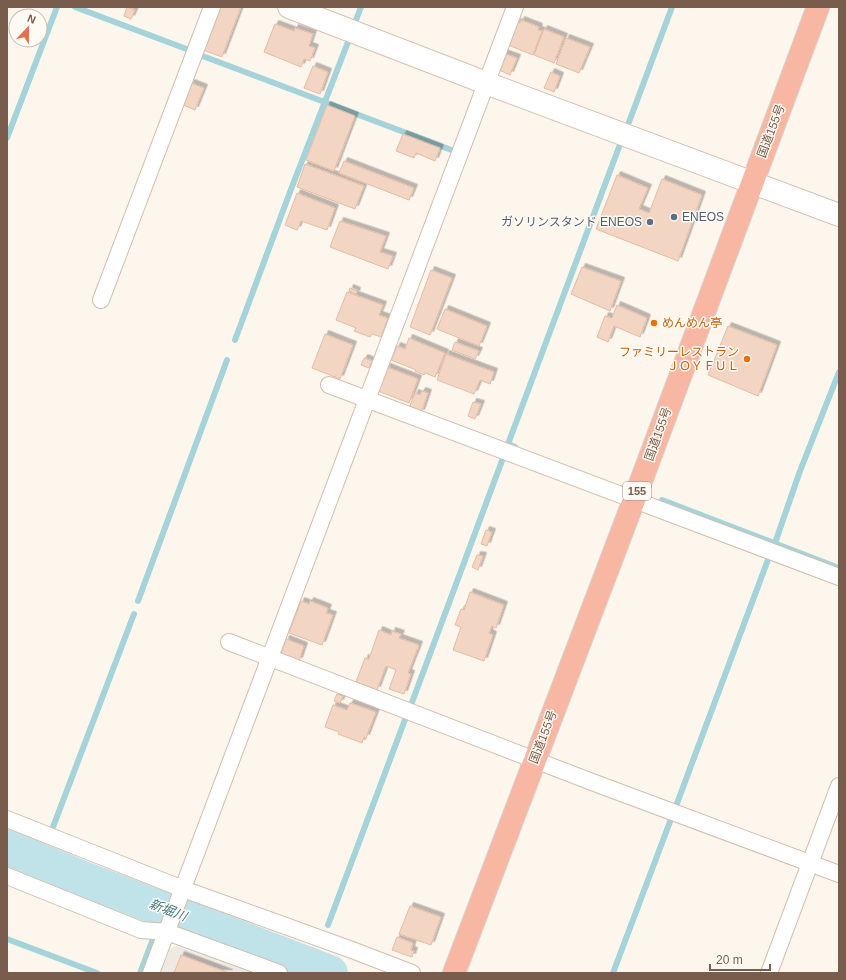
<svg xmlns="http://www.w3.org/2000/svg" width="846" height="980" viewBox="0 0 846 980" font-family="Helvetica,'Noto Sans JP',sans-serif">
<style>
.industrial{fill:#efe9e4}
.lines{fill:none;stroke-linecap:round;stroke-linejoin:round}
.stream{stroke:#a5d3da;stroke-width:6}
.river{stroke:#bfe3e8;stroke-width:36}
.building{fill:#f3d5c3;stroke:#e6bba3;filter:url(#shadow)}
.street-casing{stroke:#d1beb0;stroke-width:18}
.secondary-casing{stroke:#d6c0b0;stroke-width:24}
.highway-casing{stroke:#dad1cd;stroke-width:24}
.street{stroke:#fff;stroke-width:16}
.secondary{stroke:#fff;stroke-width:22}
.highway{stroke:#f7b7a3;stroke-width:22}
.service-dot{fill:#5c6f8a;stroke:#fffaf3;stroke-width:1.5}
.food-dot{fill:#e8710a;stroke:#fffaf3;stroke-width:1.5}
.labels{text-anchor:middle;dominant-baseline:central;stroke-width:3;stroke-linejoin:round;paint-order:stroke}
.shield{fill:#fffaf3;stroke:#a28b7f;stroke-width:1}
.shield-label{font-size:11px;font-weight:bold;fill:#7a5c4d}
.street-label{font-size:12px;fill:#7a5c4d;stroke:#fffaf3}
.service-label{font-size:12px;fill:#4e5e75;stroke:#fffaf3;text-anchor:start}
.food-label{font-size:12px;fill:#c56008;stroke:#fffaf3;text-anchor:start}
.water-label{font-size:13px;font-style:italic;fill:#437c86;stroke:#fffaf3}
</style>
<defs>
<filter id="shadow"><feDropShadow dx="3.5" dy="-3.5" stdDeviation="0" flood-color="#0004"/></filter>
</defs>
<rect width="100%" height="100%" fill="#fdf6ec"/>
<path class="industrial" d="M177,946L252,973H161L170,949Z"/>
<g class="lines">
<path class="stream" d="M75,7L189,50
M356,20L361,7
M200,55L454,151
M629,122L672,7
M7,138L57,7
M235,340L290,192L348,42
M515,447L508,444L619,147
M662,500L839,568
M775,543L800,471L839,372
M138,601L227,360
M411,705L503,458
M676,806L769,557
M53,827L134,614
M41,861L44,853
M161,917L164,910
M328,925L406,717
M7,939L97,973
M312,967L315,958
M140,973L153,939
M613,973L671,819"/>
<path class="river" d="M7,847L83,879L330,973"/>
</g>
<path class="building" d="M127,7L135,10L131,19L124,16Z
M219,7H241L222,57L203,50Z
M521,20L539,27L538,30L542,31L533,55L508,45L517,22L520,23Z
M275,24L294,31L295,28L313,34L309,46L315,48L310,61L304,59L301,67L264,52Z
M544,29L564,37L554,63L534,55Z
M566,38L590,47L579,73L556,64Z
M503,53L517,58L510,75L497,69Z
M313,66L328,72L320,94L304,88Z
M551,72L560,76L554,92L544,88Z
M191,83L204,88L195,110L183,105Z
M327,105L355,116L334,171L306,160Z
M403,134L440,148L435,161L416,153L414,158L396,151Z
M344,161L414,188L409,200L339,173Z
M305,164L364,186L355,209L297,187Z
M617,175L648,188L639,209L649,213L662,179L702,195L678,261L596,229Z
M297,193L335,208L327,230L301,221L297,230L285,225Z
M340,221L386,236L380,252L393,256L388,269L330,247Z
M582,267L621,281L610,311L571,294Z
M431,270L452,278L430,335L410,327Z
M350,288L357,291L356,294L349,291Z
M347,292L383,305L379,315L388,318L381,337L372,334L370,337L354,331L356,328L336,320Z
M617,305L647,318L640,337L614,326L608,342L597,337L605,316L612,318Z
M445,309L487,326L479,346L437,329Z
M728,326L777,345L758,396L708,375Z
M325,334L353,345L340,379L312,368Z
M409,338L445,353L435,377L425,373L424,375L415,371L416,370L391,360L397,346L405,349Z
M455,342L479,351L475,359L452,350Z
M446,354L494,372L490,384L480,380L474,394L437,380Z
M364,358L372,361L369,368L361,365Z
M387,367L418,379L409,403L378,391Z
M422,391L428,393L421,413L409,408L415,393L420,395Z
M473,402L481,404L475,419L468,416Z
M486,530L492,532L487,546L481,544Z
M477,555L483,556L478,570L472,567Z
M470,592L504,605L496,628L492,626L489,633L493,635L484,661L453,650L461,627L455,625L461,609L464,610Z
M301,601L309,604L310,601L328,608L326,613L333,615L322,645L289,633Z
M379,630L391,635L392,631L401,634L399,638L419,645L408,673L411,674L404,694L389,689L396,670L386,666L377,690L356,682L365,658L369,659Z
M286,639L304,646L299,661L281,654Z
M337,694L343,696L340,703L334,701Z
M350,703L376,712L366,738L364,737L362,743L338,734L339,732L325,727L333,705L347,710Z
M410,906L441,917L431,945L399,934Z
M397,937L413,943L411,950L414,951L412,957L392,950Z
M181,955L229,973H174Z"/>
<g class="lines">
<g class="street-casing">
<path id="street" d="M101,300L212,7
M329,385L839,577
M229,642L592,782L839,874
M7,819L183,889L352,950L412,973
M7,876L141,930L167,932L279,973
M151,973L515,7
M769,973L839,786"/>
</g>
<g class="secondary-casing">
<path id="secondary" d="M289,7L486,83L839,215"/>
</g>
<g class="highway-casing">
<path id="highway" d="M454,973L634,500L818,7"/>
</g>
<use href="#street" class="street"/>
<use href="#secondary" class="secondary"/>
<use href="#highway" class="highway"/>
</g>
<g class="service-dot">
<circle cx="674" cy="217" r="4"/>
<circle cx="650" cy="222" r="4"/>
</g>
<g class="food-dot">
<circle cx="654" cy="323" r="4"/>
<circle cx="747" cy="359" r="4"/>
</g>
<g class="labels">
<rect class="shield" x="623" y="482" width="28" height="18" rx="3"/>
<g class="shield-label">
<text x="637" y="491">155</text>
</g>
<g class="street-label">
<text transform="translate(771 131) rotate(-69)">国道155号</text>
<text transform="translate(658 434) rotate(-70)">国道155号</text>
<text transform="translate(543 737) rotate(-69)">国道155号</text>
</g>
<g class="service-label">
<text x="682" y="217">ENEOS</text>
<text x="642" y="222" text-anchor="end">ガソリンスタンド ENEOS</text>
</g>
<g class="food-label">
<text x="662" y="323">めんめん亭</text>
<text x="739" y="352" text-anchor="end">ファミリーレストラン<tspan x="739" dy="14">ＪＯＹＦＵＬ</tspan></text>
</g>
<g class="water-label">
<text transform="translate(168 910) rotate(21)">新堀川</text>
</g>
</g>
<rect width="846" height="980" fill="none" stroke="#7a5c4d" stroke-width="16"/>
<g transform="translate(28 28) rotate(22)"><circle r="19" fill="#fffaf3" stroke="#cabbb1"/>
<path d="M0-3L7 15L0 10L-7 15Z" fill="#e76f51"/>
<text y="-6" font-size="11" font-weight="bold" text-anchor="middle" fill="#7a5c4d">N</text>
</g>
<path d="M710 964v6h60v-6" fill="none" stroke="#7a5c4d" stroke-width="2"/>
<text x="716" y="964" font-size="12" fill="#7a5c4d" stroke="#fffaf3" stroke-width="3" paint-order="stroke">20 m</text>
</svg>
